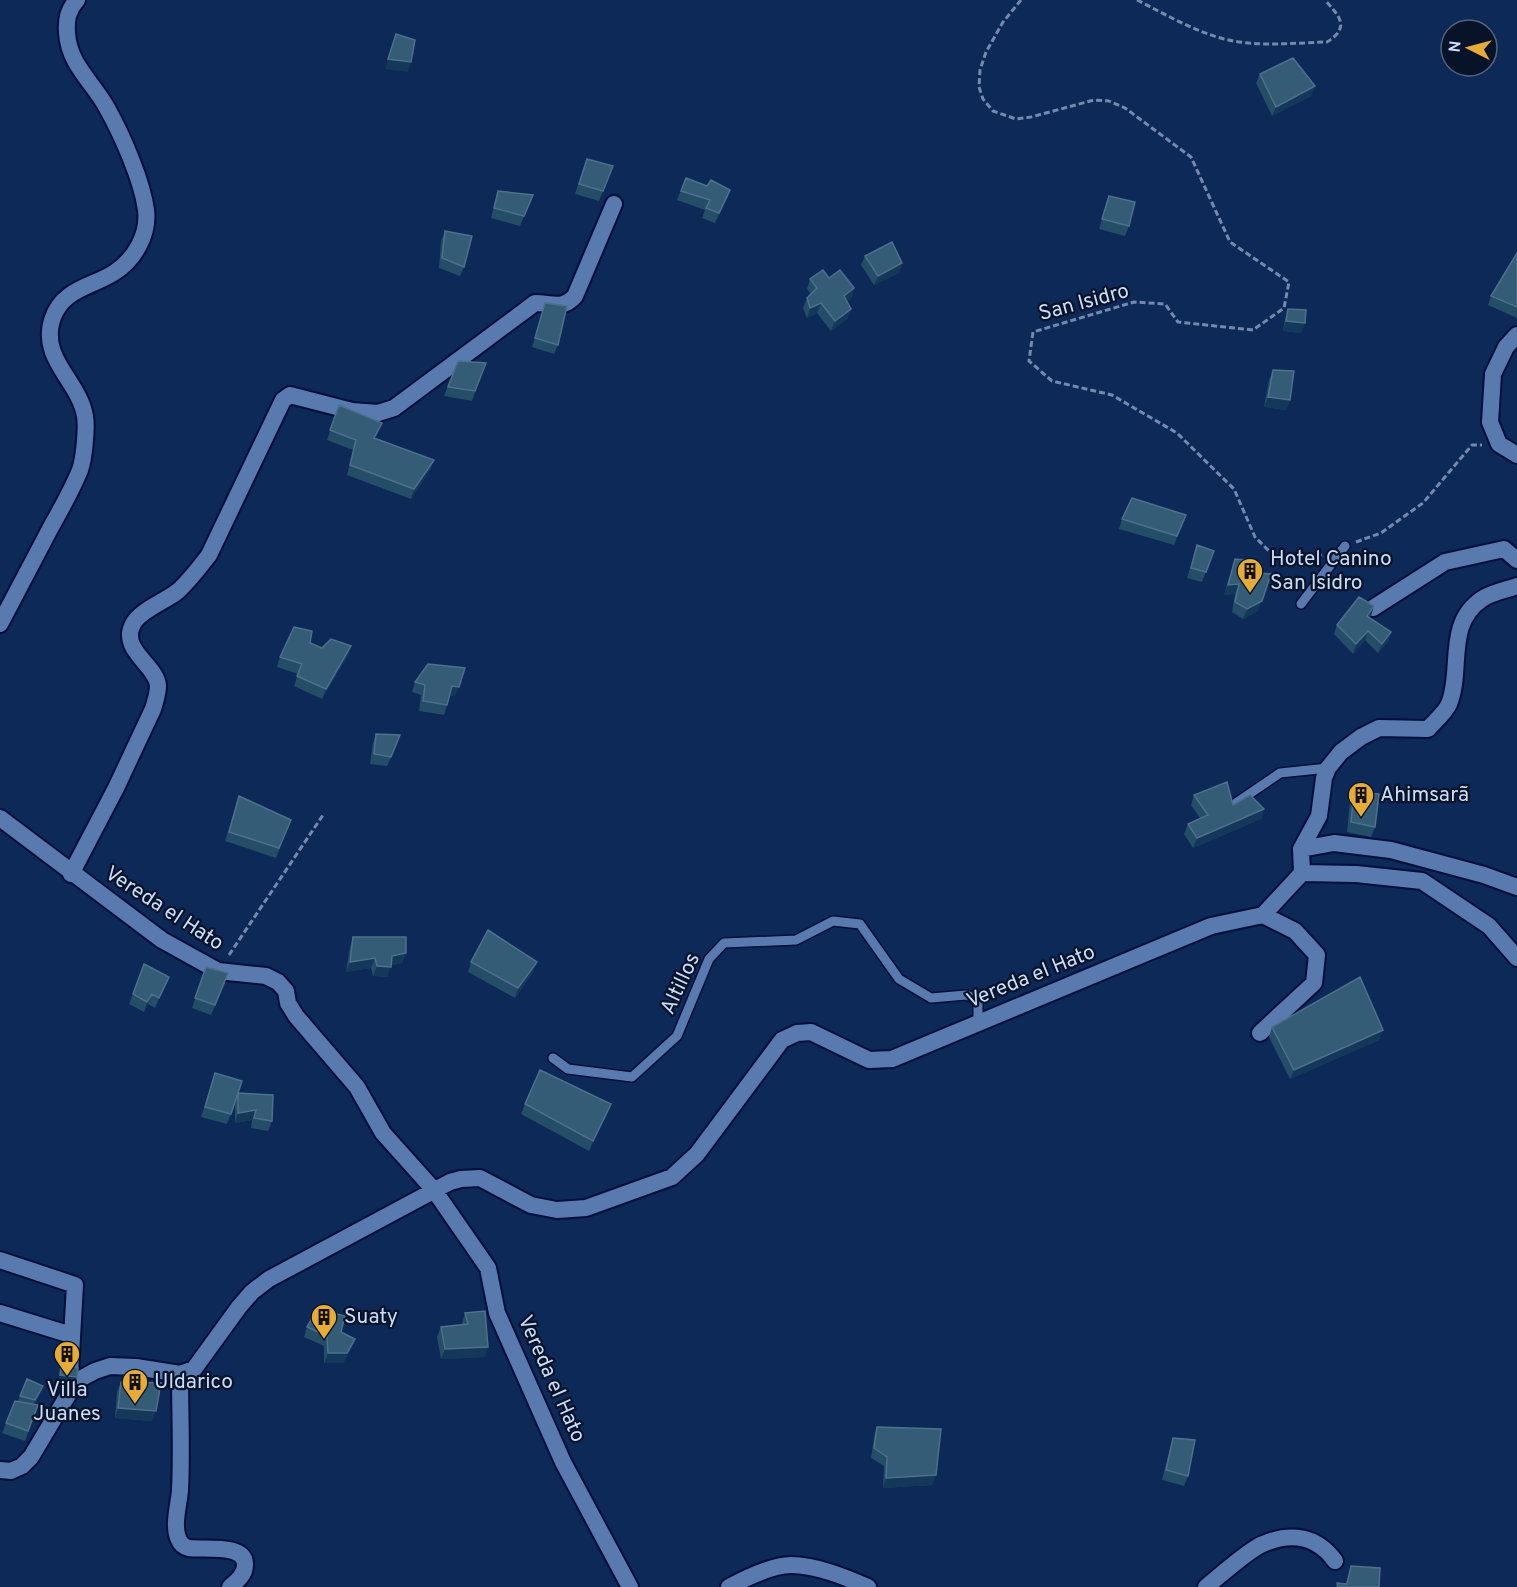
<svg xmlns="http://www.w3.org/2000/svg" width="1517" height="1587" viewBox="0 0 1517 1587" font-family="Overpass,sans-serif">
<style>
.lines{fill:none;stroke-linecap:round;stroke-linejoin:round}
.service-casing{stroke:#000e3b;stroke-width:12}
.minor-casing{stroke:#000e3b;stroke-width:20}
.path{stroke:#7389af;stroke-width:3;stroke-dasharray:6 3;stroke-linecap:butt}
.service{stroke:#597aaf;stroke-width:9}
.minor{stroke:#597aaf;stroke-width:16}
.wall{fill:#244d67}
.shaded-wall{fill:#13385a}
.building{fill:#355c77;stroke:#4d708b;stroke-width:1.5}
.labels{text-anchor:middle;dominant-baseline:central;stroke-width:4.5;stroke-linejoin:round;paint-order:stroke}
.street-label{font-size:21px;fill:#cadcfa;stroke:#071328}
.poi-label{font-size:21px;fill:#cadcfa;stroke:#071328;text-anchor:start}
</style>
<rect width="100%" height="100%" fill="#0d2957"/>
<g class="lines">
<g class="service-casing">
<path id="service" d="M1301,604L1345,546
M1236,803L1280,773L1328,768
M553,1058L568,1069L632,1077L677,1036L709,959L724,943L796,940L833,921L860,924L899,979L931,998L966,995L978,999V1023"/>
</g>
<g class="minor-casing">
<path id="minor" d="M1517,335L1506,347L1493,374L1490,422L1499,444L1517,455
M1373,608L1445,562L1504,549L1517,560
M0,624C17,592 34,559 51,527C61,509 72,490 80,470C84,459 87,428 85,416C79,381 40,359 52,320C62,288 93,287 115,272C135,259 149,234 146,210C142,180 122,135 107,108C93,82 69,65 67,33C66,19 68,10 77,0
M0,818L162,940L218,971L266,976L278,982L286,991L288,1003L296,1016L357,1087L383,1133L434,1190L488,1268L497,1313L563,1462L630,1587
M1301,849L1334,843L1391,850L1484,875L1517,887
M1302,873L1356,874L1422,881L1489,926L1517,958
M71,874L116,788L153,709C155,702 158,694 158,686C157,665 119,650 133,624C140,610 166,601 178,591C190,580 199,568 209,555L283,400L290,395L352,411L378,413L394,408L535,303C551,303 563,310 575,296L614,204
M1260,1033L1314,983L1317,955L1295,931L1263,915
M0,1260L75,1285L70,1372
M0,1313L71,1335
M180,1374C180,1413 182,1452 180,1490C179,1505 172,1526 179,1540C181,1545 185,1547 189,1548C203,1550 246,1543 245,1565C245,1575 237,1581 230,1587
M0,1470L11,1471L22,1466L31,1457L68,1395L82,1378L95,1371L110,1366L136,1367L180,1374L194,1369L239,1307L252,1292L269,1279L450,1182L461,1179L480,1178L531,1205L557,1210L586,1208L672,1177L697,1154L782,1040L797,1033L811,1032L869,1060L892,1059L1211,926L1263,915L1302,873L1301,849L1319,816L1324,778L1328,768L1341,752L1361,737L1379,728L1428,729C1434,722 1445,713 1449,704C1463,669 1445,624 1482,599C1492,592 1506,590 1517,586
M729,1587C744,1579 773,1565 791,1565C816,1565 845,1577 868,1587
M1206,1587C1220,1576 1248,1550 1263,1544C1291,1532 1317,1536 1335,1561"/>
</g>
<path class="path" d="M1021,0L1003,22L986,52L980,70L979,87L983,99L993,111L1016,119L1031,117L1094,100L1109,101L1125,108L1191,157L1230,242L1289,282L1284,308L1253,330L1178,322L1165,304L1134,302L1033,332L1029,361L1052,381L1112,395L1177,433L1234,489L1255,537L1276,558L1306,561L1322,555
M1137,0C1163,13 1188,28 1217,37C1252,48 1291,43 1327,42C1351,27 1339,16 1325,0
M1356,542L1381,533L1423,503L1472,445H1482
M229,955L323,815"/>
<use href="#service" class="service"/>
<use href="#minor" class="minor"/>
</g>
<path class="wall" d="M1260,74L1315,86L1311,96L1272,116L1256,83Z
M613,166L599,201L575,194L583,169Z
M686,178L707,186L730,190L727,199L715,223L702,218L705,210L677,200Z
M498,191L533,195L520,226L491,218L495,201Z
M1109,196L1129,226L1125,236L1099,229Z
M445,231L464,267L460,276L439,268L441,241Z
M1517,253V318L1488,305L1491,296Z
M865,256L902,263L899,273L874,285L861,265Z
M829,278L854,288L851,298L847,301L851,309L847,319L831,331L817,313L807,318L803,308L807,298L811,294L807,289L810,279Z
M545,303L558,345L554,354L532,347Z
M1288,309L1305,323L1301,333L1283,331L1285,319Z
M458,361L486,363L472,401L444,396Z
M1273,370L1290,400L1286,410L1264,407L1269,380Z
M339,405L378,433L375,438L434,460L430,470L411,499L347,475L353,450L327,440Z
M1186,515L1174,545L1119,529L1122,519Z
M1197,545L1214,551L1202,582L1187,578Z
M1235,559L1258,611L1243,619L1232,612L1235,594L1224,595Z
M1374,606L1369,618L1391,632L1388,642L1378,653L1365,640L1353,654L1334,634L1337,625Z
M322,648L348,655L322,699L294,686L298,674L277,667L280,657Z
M428,664L455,696H450L444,715L419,711L421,695L412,692L415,682Z
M376,734L397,745L387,766L370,764L373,743Z
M1354,792L1375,827L1371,837L1347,832L1350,802Z
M1194,795L1233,805L1264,809L1261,819L1193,848L1184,834L1188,824L1200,818L1191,805Z
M239,796L291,820L276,858L225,841Z
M353,937L406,953L402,963L391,965L387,977L373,976L371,968L346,972L350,947Z
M471,962L533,972L515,998L468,972Z
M144,964L169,977L155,1008L148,1004L144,1012L129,1004Z
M206,967L225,983L211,1015L192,1008Z
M1272,1027L1383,1030L1379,1040L1290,1079L1269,1037Z
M215,1073L272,1121L268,1131L251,1128L252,1120L235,1123V1103L227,1124L201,1117Z
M525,1104L607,1114L589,1151L521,1114Z
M465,1313L485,1357L441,1359L437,1337L441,1327L462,1325V1323Z
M307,1327L341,1332L355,1339L351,1349L343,1363H324V1346L304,1337Z
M27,1379L39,1396L34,1405H38L25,1441L2,1433L15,1401H18Z
M121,1382L152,1421L115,1418L117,1392Z
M877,1427L936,1475L932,1485L883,1488L884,1466L871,1458L874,1437Z
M1173,1438L1188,1476L1184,1486L1162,1480L1170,1448Z
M1351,1566L1379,1587H1336L1337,1583L1346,1584Z"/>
<path class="shaded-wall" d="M388,59L411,62L408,72L385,69Z
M1315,86L1311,96L1272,116L1276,107Z
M730,190L727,199L715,223L719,213Z
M902,263L899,273L874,285L878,276Z
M854,288L851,298L840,306L844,296Z
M821,303L817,313L807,318L810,308Z
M851,309L847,319L831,331L835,321Z
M1286,321L1305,323L1301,333L1283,331Z
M1268,397L1290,400L1286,410L1264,407Z
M434,460L430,470L411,499L414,489Z
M1239,584L1235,594L1224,595L1228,585Z
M1262,601L1258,611L1243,619L1247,609Z
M1374,606L1371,616L1363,626L1367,616Z
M1368,631L1365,640L1353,654L1356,644Z
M1391,632L1388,642L1378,653L1382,644Z
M351,646L348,655L322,699L326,689Z
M452,686L459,687L455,696H449Z
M1264,809L1261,819L1193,848L1197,838Z
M406,953L402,963L389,966L392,956Z
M375,958L371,968L346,972L350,962Z
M537,962L533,972L515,998L518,988Z
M377,966L391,967L387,977L373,976Z
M169,977L165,987L155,1008L159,998Z
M152,994L148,1004L144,1012L147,1002Z
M1383,1030L1379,1040L1290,1079L1294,1070Z
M611,1104L607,1114L589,1151L593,1141Z
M256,1110L252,1120L235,1123L238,1113Z
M355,1339L351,1349L343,1363H324L328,1353Z
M488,1347L485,1357L441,1359L445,1349Z
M60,1375L77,1377L75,1382L58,1380Z
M43,1386L39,1396L31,1410L35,1400Z
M118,1408L156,1411L152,1421L115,1418Z
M936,1475L932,1485L883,1488L886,1478Z"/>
<path class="building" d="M396,34L415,40L411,62L388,59Z
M1293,58L1315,86L1276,107L1260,74Z
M587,159L613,166L603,191L579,184Z
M686,178L707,186L711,180L730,190L719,213L706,208L710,200L681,191Z
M498,191L533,195L524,216L494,208Z
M1109,196L1135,202L1129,226L1102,219Z
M445,231L472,236L464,267L442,258Z
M892,242L902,263L878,276L865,256Z
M1517,253V307L1491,296Z
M823,270L829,278L840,270L854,288L844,296L851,309L835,321L821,303L810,308L807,298L817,288L810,279Z
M545,303L567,306L558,345L535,338Z
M1288,309L1306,310L1305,323L1286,321Z
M458,361L486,363L475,391L448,387Z
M1273,370L1294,371L1290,400L1268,397Z
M339,405L382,423L374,438L434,460L414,489L350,465L356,440L330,430Z
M1132,498L1186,515L1177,536L1122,519Z
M1197,545L1214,551L1206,572L1191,568Z
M1235,559L1254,561L1258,573L1271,574L1262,601L1247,609L1235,602L1239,584L1228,585Z
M1359,597L1374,606L1367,616L1391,632L1382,644L1368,631L1356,644L1337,625Z
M294,627L312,631L310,643L322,648L331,639L351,646L326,689L297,676L302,664L280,657Z
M428,664L465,668L459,687L452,686L447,705L423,701L425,685L415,682Z
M376,734L400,735L391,757L374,754Z
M1227,782L1233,805L1250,795L1264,809L1197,838L1188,824L1208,815L1194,795Z
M1354,792L1379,794L1375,827L1351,822Z
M239,796L291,820L279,848L229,832Z
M488,930L537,962L518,988L471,962Z
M353,937H406V953L392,956L391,967L377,966L375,958L350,962Z
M144,964L169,977L159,998L152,994L147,1002L133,994Z
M206,967L228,973L215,1005L195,998Z
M1360,977L1383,1030L1294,1070L1272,1027Z
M540,1070L611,1104L593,1141L525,1104Z
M215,1073L242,1081L231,1114L205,1107Z
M238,1093L273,1095L272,1121L254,1118L256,1110L238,1113Z
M317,1309L345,1316L341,1332L355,1339L347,1353H328L327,1336L307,1327Z
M485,1311L488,1347L445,1349L441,1327L468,1324L465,1313Z
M61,1366L78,1368L77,1377L60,1375Z
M27,1379L43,1386L35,1400L20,1396Z
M121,1382L161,1383L156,1411L118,1408Z
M15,1401L38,1405L28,1431L6,1423Z
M877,1427L941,1429L936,1475L886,1478L887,1457L874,1448Z
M1173,1438L1195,1440L1188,1476L1166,1470Z
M1351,1566L1380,1568L1379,1587H1338L1337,1583L1347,1584Z"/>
<defs>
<g id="building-pin" transform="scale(1.35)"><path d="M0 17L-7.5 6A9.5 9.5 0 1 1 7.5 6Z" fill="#e7ac37" stroke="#071328"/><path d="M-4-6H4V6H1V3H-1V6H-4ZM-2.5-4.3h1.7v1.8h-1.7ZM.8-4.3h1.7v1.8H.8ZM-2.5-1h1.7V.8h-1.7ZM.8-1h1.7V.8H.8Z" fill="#111"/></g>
</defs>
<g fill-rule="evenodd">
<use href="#building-pin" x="1250" y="571"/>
<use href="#building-pin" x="1361" y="795"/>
<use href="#building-pin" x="324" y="1317"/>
<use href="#building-pin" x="67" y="1354"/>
<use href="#building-pin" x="135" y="1382"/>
</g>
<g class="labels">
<g class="street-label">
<text transform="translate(1084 303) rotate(-15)">San Isidro</text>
<text transform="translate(164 909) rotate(33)">Vereda el Hato</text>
<text transform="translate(1031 977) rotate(-22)">Vereda el Hato</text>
<text transform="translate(681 984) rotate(-65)">Altillos</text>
<text transform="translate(551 1379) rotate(66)">Vereda el Hato</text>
</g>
<g class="poi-label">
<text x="1270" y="559">Hotel Canino<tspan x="1270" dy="24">San Isidro</tspan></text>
<text x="1380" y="795">Ahimsarã</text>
<text x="344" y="1317">Suaty</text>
<text x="154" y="1382">Uldarico</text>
<text x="67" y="1390" text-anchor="middle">Villa<tspan x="67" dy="24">Juanes</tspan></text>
</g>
</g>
<g transform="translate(1469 48) rotate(276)"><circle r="28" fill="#071328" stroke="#55637c" stroke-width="1.5"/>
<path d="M0-4.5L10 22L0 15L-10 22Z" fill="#e7ac37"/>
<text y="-9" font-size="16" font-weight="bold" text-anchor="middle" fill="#cadcfa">N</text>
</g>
</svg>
